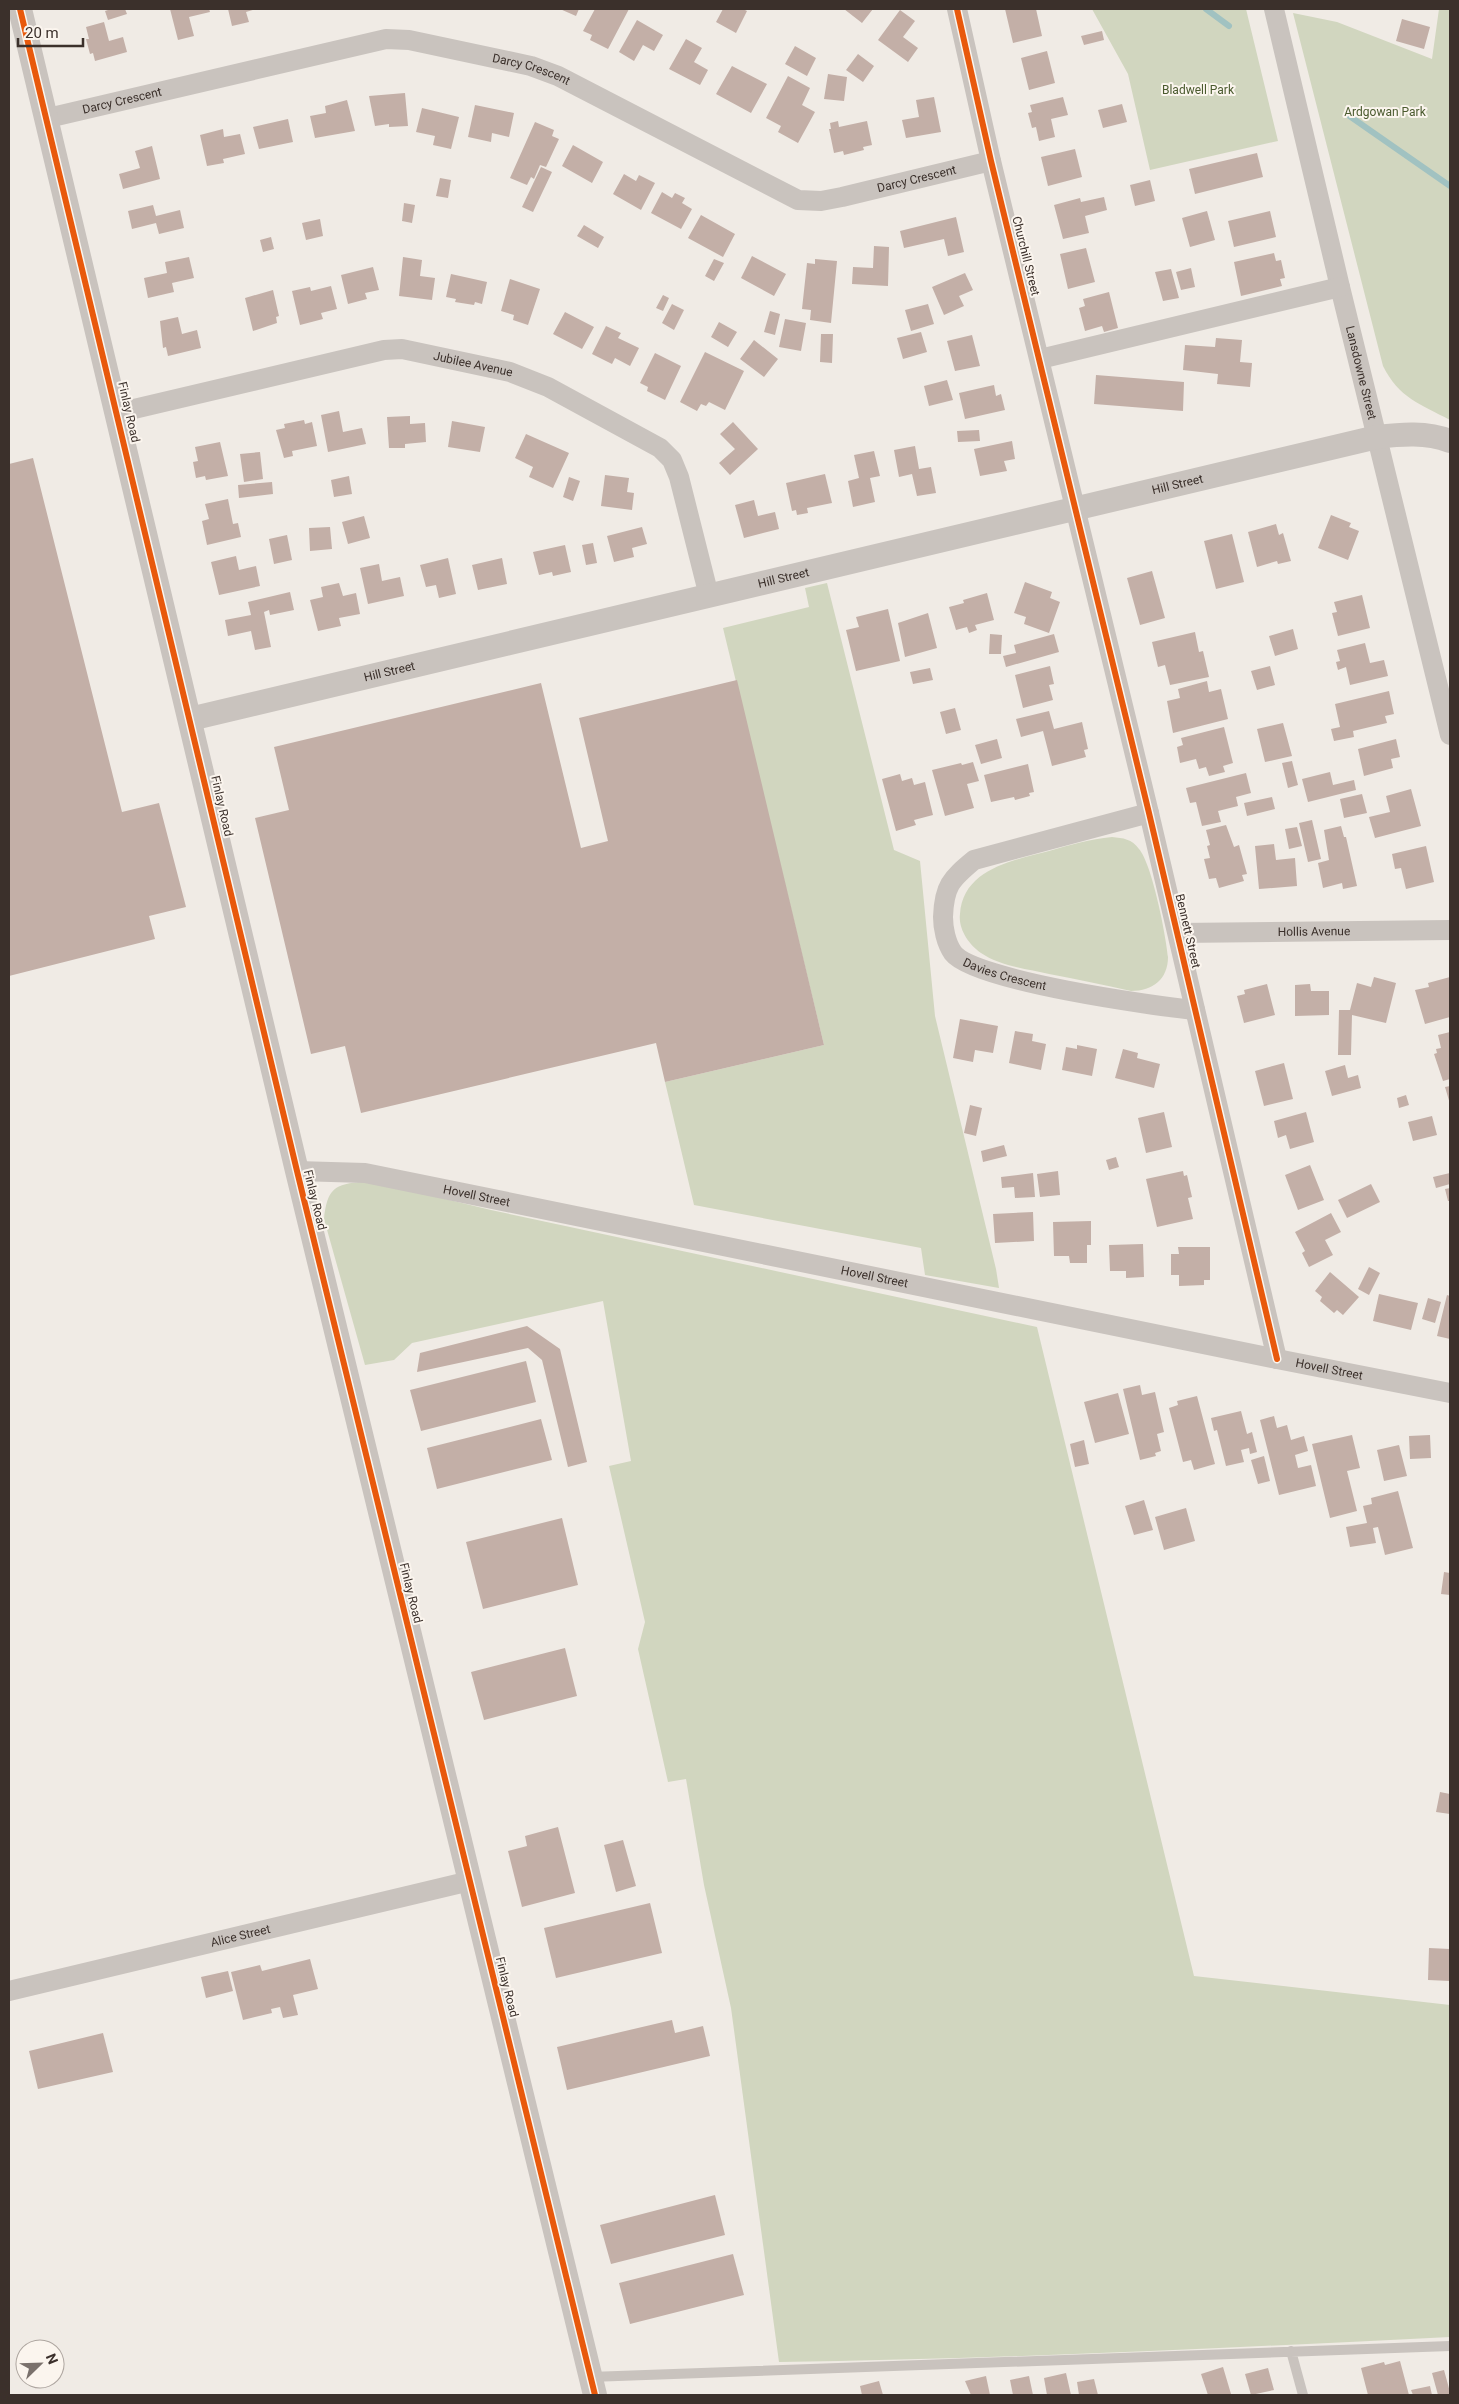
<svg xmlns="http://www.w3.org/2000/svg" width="1459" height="2404" viewBox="0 0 1459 2404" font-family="Roboto,sans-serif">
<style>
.green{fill:#d1d6bf}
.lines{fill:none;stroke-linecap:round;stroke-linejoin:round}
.stream{stroke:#a1c2c1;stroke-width:6}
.building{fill:#c3afa7}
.service{stroke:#c9c3be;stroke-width:10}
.minor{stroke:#c9c3be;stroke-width:20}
.tertiary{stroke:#c9c3be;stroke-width:24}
.cycleway-casing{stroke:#fbf5ee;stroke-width:9}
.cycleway{stroke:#e8590c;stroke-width:6}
.labels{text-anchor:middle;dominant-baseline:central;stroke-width:4;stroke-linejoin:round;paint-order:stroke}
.street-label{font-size:12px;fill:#3b302b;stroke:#fbf5ee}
.park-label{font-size:12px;fill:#4a5a2e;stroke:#fbf5ee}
</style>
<rect width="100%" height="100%" fill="#f0ebe5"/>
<path class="green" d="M1092,9H1246L1278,141L1150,170L1128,74Z
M1439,9H1450V420C1420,404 1399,398 1383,366L1293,13L1337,22L1432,59Z
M827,583L894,850L920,861L935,1016L996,1269L999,1288L925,1275L921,1248L694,1205L665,1082L824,1045L723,628L809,607L805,588Z
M1112,837C1123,838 1132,839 1139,849C1152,864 1166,935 1168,957C1168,979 1153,991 1131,991C1104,985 1077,979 1049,974C1027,969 1000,966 981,953C969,945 958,929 960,914C963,869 1014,860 1049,851C1070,845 1090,839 1112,837Z
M364,1182L383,1184L491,1210L1037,1327L1194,1976L1450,2005V2337C1227,2348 1003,2359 779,2362L731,2008L704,1885L686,1779L668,1782L638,1649L645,1622L609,1466L631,1461L603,1301L412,1343L394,1360L365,1365L324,1219C327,1190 334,1183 364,1182Z"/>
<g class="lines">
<path class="stream" d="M1206,9L1229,26
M1348,115L1450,186"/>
</g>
<path class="building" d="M111,9H125L127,14L108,20L105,11Z
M170,9H209L210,12L189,17L194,36L178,40Z
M228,9H256L246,12L249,22L232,26Z
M560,9H579L576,16Z
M595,9H629L608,49L590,40L592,35L583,31Z
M723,9H743L747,11L736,33L716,22Z
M844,9H873L862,23Z
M1005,9H1036L1042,36L1013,43Z
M900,10L915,21L903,37L918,48L908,62L878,40Z
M1402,19L1430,27L1424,49L1396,41Z
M637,20L663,35L654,51L643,45L634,61L619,52Z
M104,22L109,41L123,37L127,52L95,61L93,53L90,54L86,39H89L86,27Z
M1102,31L1104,40L1084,45L1081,36Z
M686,39L702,48L694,62L708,70L700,85L669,69Z
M795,46L816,58L807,76L785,64Z
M1047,51L1055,83L1029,90L1021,58Z
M858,54L874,66L863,82L846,70Z
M732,66L767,84L751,113L716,94Z
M828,74L847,77L844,101L824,99Z
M788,76L810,88L802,105L815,112L798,143L778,132L781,126L766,118Z
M405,93L408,126L389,127V124L375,126L369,96Z
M934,97L941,132L906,138L902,120L919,117L916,100Z
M1063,97L1068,115L1051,119L1055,137L1039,141L1036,127L1032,128L1028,113L1032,112L1030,105Z
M347,100L355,131L315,138L310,116L326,113L325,106Z
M1122,104L1127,122L1103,128L1098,110Z
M475,105L514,113L509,137L492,133L491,142L468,137Z
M422,108L459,117L451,149L433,145L435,136L416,132Z
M288,119L293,142L259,149L253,127Z
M838,121L839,127L867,121L872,145L863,147L864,150L844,155L843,151L834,153L829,129H831L830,123Z
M535,122L554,130L552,136L559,139L546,167L540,165L534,179L531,177L527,185L510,178Z
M223,129L224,137L240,134L245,154L223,159L224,163L207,166L200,135Z
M573,145L603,162L592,183L562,166Z
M152,146L160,179L123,189L119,174L140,168L135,151Z
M1075,149L1082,177L1048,186L1041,157Z
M1257,153L1263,177L1195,194L1189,169Z
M541,167L552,172L533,212L522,207Z
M624,174L636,181L639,175L655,183L641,210L613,194Z
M440,178L451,180L448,198L436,196Z
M1150,180L1155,201L1135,206L1130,185Z
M662,192L672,198L675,193L685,198L682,203L692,209L681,229L651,213Z
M1104,197L1107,210L1085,216L1089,233L1063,239L1054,205L1080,198L1081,202Z
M404,203L415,205L412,223L402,221Z
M153,205L156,216L180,210L184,228L159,234L156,223L132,229L128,211Z
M1207,211L1215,240L1190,247L1182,218Z
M1270,211L1276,237L1234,247L1228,221Z
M701,215L735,234L723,257L688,238Z
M956,217L964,252L948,256L944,239L904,248L900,231Z
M320,219L323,236L306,240L302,223Z
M584,225L604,237L598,248L577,236Z
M271,237L274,249L263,252L260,240Z
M874,246L889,247L888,286L852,284L853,267L873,268Z
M1086,248L1095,282L1068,289L1060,254Z
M1274,253L1276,261L1281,260L1285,278L1280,279L1282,286L1241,296L1234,262Z
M752,256L786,274L774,296L741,278Z
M189,257L194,278L172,283L174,292L148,298L144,278L167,273L165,262Z
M403,257L422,260L420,276L435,278L432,300L399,296Z
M714,259L724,263L714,281L705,276Z
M815,259L837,261L831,323L810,320L811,310L802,309L807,263L815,264Z
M373,267L379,290L365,293L367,299L348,304L341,275Z
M1191,268L1195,287L1181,290L1176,272Z
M1171,269L1179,298L1163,301L1155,272Z
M965,273L973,290L959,296L964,306L944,315L932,287Z
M451,274L487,282L482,304L475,302L474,305L455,302L456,299L446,297Z
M510,279L540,289L528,325L513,320L514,315L501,311Z
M331,286L337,309L321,313L323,319L300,325L292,291L310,287L311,291Z
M273,290L279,316L276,317L277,323L253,331L245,298Z
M1109,292L1118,328L1104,332L1102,326L1085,331L1079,308L1085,306L1083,299Z
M663,295L669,298L663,311L656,308Z
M672,304L684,310L674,330L662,323Z
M928,304L934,324L911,331L905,310Z
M770,311L780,314L775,335L764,332Z
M565,312L594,327L582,349L553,334Z
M178,317L182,334L197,330L201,348L168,356L166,347L163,348L160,321Z
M785,319L806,323L801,351L779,347Z
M719,322L737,332L728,347L711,337Z
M606,326L621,333L618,338L639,348L630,366L615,358L612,364L592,354Z
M921,332L927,352L903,359L897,338Z
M821,334H833L832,363L820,362Z
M972,335L980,366L955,371L947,341Z
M1216,338L1242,340L1240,362L1252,363L1250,387L1217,384L1218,374L1183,370L1185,345L1215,347Z
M754,340L778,359L764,377L740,359Z
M705,352L744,371L725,410L709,402L706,406L701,404L697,411L680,402Z
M655,353L681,366L665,400L647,391L648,387L640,383Z
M1096,375L1184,382L1183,411L1094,404Z
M947,380L953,400L929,406L924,386Z
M994,385L996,396L1001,394L1005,410L965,419L959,393Z
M339,411L343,432L362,428L366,444L328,452L321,415Z
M410,416V424L425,423L426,442L405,444V448H389L387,417Z
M304,420L305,424L312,422L317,446L292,451L293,456L284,458L276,430L285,428L284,424Z
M452,421L485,427L480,452L448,447Z
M733,422L758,449L730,475L719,463L735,449L720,434Z
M979,430L980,441L958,442L957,431Z
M526,434L569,453L553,488L529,477L533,467L515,458Z
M1012,441L1015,459L1004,461L1007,471L980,476L974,449Z
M220,442L228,476L206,480L205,476L196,478L193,462L198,461L195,447Z
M915,446L919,469L931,467L936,493L917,496L912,474L899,477L894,450Z
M874,451L880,476L870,478L875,502L853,507L848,481L859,478L854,455Z
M260,452L263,479L244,482L240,454Z
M33,458L122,812L159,803L186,907L149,916L155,939L9,976V464Z
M825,474L832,503L807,508L808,513L797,515L796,510L792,511L786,483Z
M605,475L629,478L627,492L634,493L632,510L601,506Z
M349,476L352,494L334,497L331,480Z
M569,477L580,481L573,501L563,497Z
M272,482L273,494L239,498L238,485Z
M228,499L233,524L238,523L241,537L207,545L202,521L209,519L205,504Z
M754,500L758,516L775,512L779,529L744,538L735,505Z
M1331,515L1351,523L1349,527L1359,531L1348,560L1318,548Z
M364,516L370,538L348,544L342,522Z
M1276,524L1279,535L1283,533L1291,561L1278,564L1277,561L1257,567L1248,532Z
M330,527L332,549L310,551L309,528Z
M642,527L647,544L632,548L634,557L614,562L607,536Z
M1232,534L1244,582L1216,589L1204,541Z
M287,535L292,560L274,564L269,539Z
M593,543L597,563L586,565L582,545Z
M565,545L571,572L553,576L552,572L539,575L533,552Z
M236,556L239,570L256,566L260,586L219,595L211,562Z
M448,558L456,594L439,598L436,585L426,587L420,565Z
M502,558L507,584L478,590L472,565Z
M379,564L382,581L400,577L404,596L368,604L360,568Z
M1152,571L1165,618L1140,625L1127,578Z
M1025,582L1052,592L1050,598L1060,602L1049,633L1024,624L1026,617L1014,613Z
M339,583L343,596L356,593L360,614L339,618L341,626L318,631L310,600L323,597L321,587Z
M290,592L294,610L270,615L269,610L264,612L271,647L255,650L251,631L228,636L225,620L251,615L248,602Z
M987,593L994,620L975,625L977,630L969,633L967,627L956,630L949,607L964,603L963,600Z
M1362,595L1370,628L1338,636L1332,613L1337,612L1334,602Z
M888,609L900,661L856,671L846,630L859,627L856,617Z
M928,613L937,648L905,657L898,623Z
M1293,629L1298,649L1275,656L1269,636Z
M1195,632L1199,652L1203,651L1209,677L1170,685L1165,665L1158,667L1152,642Z
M990,634L1002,635L1001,654H989Z
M1054,634L1059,652L1006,667L1003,656L1016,653L1014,645Z
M1365,643L1370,663L1384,660L1388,676L1350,685L1346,667L1338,670L1336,662L1340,661L1337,650Z
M1050,666L1054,684L1049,685L1053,700L1023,708L1015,675Z
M1270,666L1275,685L1257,690L1251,671Z
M930,668L933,680L913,684L910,672Z
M737,680L824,1045L665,1082L656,1043L361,1113L345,1046L311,1054L255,818L289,810L274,747L541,683L581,848L608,841L579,718Z
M1207,681L1209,692L1221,689L1228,719L1173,733L1167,701L1180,698L1178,689Z
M1389,691L1394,714L1385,716L1387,723L1353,731L1354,737L1334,741L1331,729L1340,727L1335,704Z
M955,708L961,730L946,734L940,712Z
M1049,711L1054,729L1082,722L1088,749L1084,750L1086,757L1052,766L1043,731L1021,737L1016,719Z
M1283,723L1292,756L1265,762L1257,729Z
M1224,727L1233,763L1223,766L1225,772L1209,776L1206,767L1199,769L1196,759L1180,763L1177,747L1183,745L1181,738Z
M997,739L1002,758L981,764L975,745Z
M1396,739L1400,757L1391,759L1393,768L1364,776L1358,749Z
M1292,761L1298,785L1288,788L1282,763Z
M973,762L979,781L967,784L974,808L945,816L932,770L961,763L962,765Z
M1028,764L1034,792L1029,793L1030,796L1015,800L1014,797L991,802L984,775Z
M1330,772L1333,785L1354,780L1356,790L1308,802L1302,779Z
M1246,773L1251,793L1236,797L1238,806L1218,811L1221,822L1202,826L1196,802L1190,803L1186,788Z
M900,774L902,781L912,778L914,785L925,782L933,815L914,820L916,825L896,831L882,779Z
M1411,789L1421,826L1375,838L1369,817L1390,812L1386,796Z
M1362,794L1367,813L1344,818L1340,799Z
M1272,797L1275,809L1247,816L1244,803Z
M1312,820L1321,859L1308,862L1299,823Z
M1226,825L1234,847L1239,845L1247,874L1242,875L1244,881L1219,888L1216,878L1209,879L1204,859L1210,858L1207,846L1210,845L1206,830Z
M1341,826L1344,837H1346L1357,886L1343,889L1342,883L1323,888L1318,863L1329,860L1324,830Z
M1297,827L1302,846L1289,849L1285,829Z
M1274,844L1276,860L1295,858L1297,886L1259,889L1255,846Z
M1426,846L1434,882L1406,889L1401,868L1395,869L1392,854Z
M1374,977L1396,983L1386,1023L1352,1015L1351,1055H1338L1339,1010H1350L1357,983L1371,987Z
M1450,977V1017L1425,1024L1415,990L1429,987L1428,983Z
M1267,984L1275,1015L1244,1023L1237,996L1245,994L1244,990Z
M1310,984L1311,991H1329V1015L1295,1016V985Z
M960,1019L998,1026L993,1053L975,1050L973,1062L953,1058Z
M1015,1031L1033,1034L1032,1041L1046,1044L1041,1070L1009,1063Z
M1450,1032V1079L1443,1081L1434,1054L1437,1053L1436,1049L1441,1048L1438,1035Z
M1077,1045L1097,1049L1092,1076L1062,1070L1066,1047L1077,1049Z
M1123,1049L1138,1053L1137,1058L1160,1064L1154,1088L1115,1078Z
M1284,1063L1293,1099L1264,1106L1255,1071Z
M1345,1065L1348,1078L1358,1075L1361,1088L1332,1096L1325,1071Z
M1450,1086V1104L1445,1087Z
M1406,1095L1409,1105L1399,1108L1397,1098Z
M970,1105L982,1108L976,1136L964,1133Z
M1164,1112L1172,1147L1146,1153L1138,1118Z
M1306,1112L1314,1142L1290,1149L1286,1135L1278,1138L1274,1121Z
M1432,1116L1437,1135L1413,1141L1408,1122Z
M1004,1145L1007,1156L983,1162L981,1151Z
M1116,1157L1119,1167L1109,1170L1106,1160Z
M1310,1165L1324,1200L1298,1210L1285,1175Z
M1058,1171L1060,1195L1040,1197L1037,1174Z
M1183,1171L1184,1176L1187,1175L1192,1197L1188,1198L1193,1219L1157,1227L1146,1179Z
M1033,1173L1035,1197L1015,1198L1014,1187L1002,1188L1001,1177Z
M1450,1173V1184L1436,1188L1433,1177Z
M1371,1184L1380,1202L1347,1218L1338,1200Z
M1450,1188V1201H1448L1445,1189Z
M1033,1212L1034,1241L995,1243L993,1214Z
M1331,1213L1341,1232L1325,1240L1333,1255L1309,1267L1302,1253L1305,1251L1295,1232Z
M1091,1221V1245H1087V1263H1070L1069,1256H1054L1053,1222Z
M1143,1244L1144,1277L1126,1278V1271H1110L1109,1245Z
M1178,1247H1210V1280H1204V1285L1179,1286V1275H1171V1254H1179Z
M1369,1267L1380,1273L1369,1295L1358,1289Z
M1330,1272L1359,1297L1343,1315L1337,1310L1334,1313L1320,1301L1322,1297L1315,1291Z
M1379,1294L1418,1303L1411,1330L1373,1321Z
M1447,1295L1450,1296V1339L1437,1336Z
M1428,1298L1441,1302L1435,1323L1422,1319Z
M527,1326L560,1349L587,1462L568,1467L542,1360L528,1348L417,1372L420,1353Z
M526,1361L536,1402L421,1431L410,1390Z
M1140,1385L1142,1395L1155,1392L1164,1432L1157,1434L1161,1451L1155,1453L1156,1456L1140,1460L1123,1389Z
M1118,1393L1129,1434L1095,1443L1084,1402Z
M1197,1396L1215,1464L1194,1470L1191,1460L1183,1462L1169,1408L1178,1405L1177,1401Z
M1241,1411L1247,1434L1252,1432L1257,1452L1250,1454L1249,1448L1241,1450L1244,1462L1226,1466L1217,1430L1214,1431L1211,1418Z
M1274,1416L1277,1428L1287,1425L1291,1440L1304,1436L1308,1451L1295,1455L1298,1468L1311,1465L1316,1486L1279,1495L1260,1420Z
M541,1419L552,1460L437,1489L427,1448Z
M1352,1435L1360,1468L1347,1471L1357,1511L1330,1518L1312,1444Z
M1430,1435L1431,1458L1410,1459L1409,1436Z
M1084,1440L1089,1464L1075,1467L1070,1444Z
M1399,1445L1407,1476L1384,1481L1377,1450Z
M1264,1456L1270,1481L1258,1484L1251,1460Z
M1398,1491L1413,1548L1385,1555L1378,1527L1373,1528L1376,1543L1350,1547L1346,1527L1367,1523L1363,1506L1372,1504L1371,1498Z
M1144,1500L1153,1530L1134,1535L1125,1506Z
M1186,1508L1195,1541L1164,1550L1155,1517Z
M562,1518L578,1585L483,1609L466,1542Z
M1444,1572L1450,1573V1595L1441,1594Z
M565,1648L577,1696L484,1720L471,1672Z
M1440,1792L1450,1794V1814L1436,1812Z
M558,1827L575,1893L522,1907L508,1851L527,1846L525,1836Z
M623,1840L636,1886L616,1892L604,1845Z
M650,1903L662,1953L556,1978L544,1928Z
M1429,1948L1450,1949V1981L1428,1980Z
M310,1959L318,1989L293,1995L298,2015L283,2018L280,2007L271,2009L272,2013L243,2020L231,1972L260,1965L262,1971Z
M228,1971L233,1991L206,1998L201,1977Z
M672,2020L675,2033L703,2026L710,2056L567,2090L557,2047Z
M103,2033L113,2072L38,2089L29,2051Z
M715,2195L725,2235L611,2264L600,2225Z
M733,2254L744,2295L630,2324L619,2283Z
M1400,2361L1409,2395H1368L1361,2368L1384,2362L1385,2365Z
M1223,2367L1231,2394L1208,2395L1201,2374Z
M1268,2368L1274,2390L1251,2395L1245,2374Z
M1444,2370L1450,2392V2395H1438L1432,2373Z
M1066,2373L1071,2395H1047L1044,2378Z
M986,2376L990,2395H971L965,2381Z
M1029,2376L1033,2395H1013L1010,2380Z
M1094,2379L1098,2395H1079L1077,2382Z
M879,2381L883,2395H862L860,2386Z
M1430,2386L1432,2395H1413L1411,2390Z"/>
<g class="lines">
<path class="service" d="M1291,2351L1303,2395
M590,2377L1450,2346"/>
<g class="minor">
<path d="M957,9L991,161L1149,813L1277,1359"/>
<path id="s1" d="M1274,9L1340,287L1450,735"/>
<path id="s2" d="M48,118L386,39L409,40L531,66L558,76L798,200L821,201L842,197L991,161"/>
<path d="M1040,359L1340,287"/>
<path id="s3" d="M117,413L384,350L402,349L510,372L548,387L660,448L672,460L679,477L709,596"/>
<path id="s4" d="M1149,813L974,860C951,879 944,886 943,917C943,928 946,943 953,953C974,981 1155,1006 1195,1010"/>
<path id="s5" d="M1178,933L1450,930"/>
<path id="s6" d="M297,1171L365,1173L1277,1359L1450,1393"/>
<path id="s7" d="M9,1991L470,1881"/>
</g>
<g class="tertiary">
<path d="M20,9L297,1171L595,2395"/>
<path id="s8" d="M190,719L1377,437C1402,434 1426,432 1450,441"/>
</g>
<g class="cycleway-casing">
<path id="cycleway" d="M20,9L297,1171L595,2395
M957,9L991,161L1149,813L1277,1359"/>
</g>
<use href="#cycleway" class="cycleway"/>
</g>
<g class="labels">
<g class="street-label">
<text stroke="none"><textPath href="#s2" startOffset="496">Darcy Crescent</textPath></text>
<text stroke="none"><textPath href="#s2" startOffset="76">Darcy Crescent</textPath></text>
<text stroke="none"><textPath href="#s2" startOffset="915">Darcy Crescent</textPath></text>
<text transform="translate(1026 256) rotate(76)">Churchill Street</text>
<text stroke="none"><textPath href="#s3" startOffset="365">Jubilee Avenue</textPath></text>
<text stroke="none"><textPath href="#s1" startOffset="374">Lansdowne Street</textPath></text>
<text transform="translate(129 412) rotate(77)">Finlay Road</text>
<text stroke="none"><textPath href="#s8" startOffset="1015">Hill Street</textPath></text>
<text stroke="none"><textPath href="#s8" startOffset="610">Hill Street</textPath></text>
<text stroke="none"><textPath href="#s8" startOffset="205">Hill Street</textPath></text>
<text transform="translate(222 806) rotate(77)">Finlay Road</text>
<text transform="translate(1188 931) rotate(77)">Bennett Street</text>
<text stroke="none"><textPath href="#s5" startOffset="136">Hollis Avenue</textPath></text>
<text stroke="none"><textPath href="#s4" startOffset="344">Davies Crescent</textPath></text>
<text stroke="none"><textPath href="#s6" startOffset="182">Hovell Street</textPath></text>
<text transform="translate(315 1200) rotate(76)">Finlay Road</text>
<text stroke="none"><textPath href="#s6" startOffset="588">Hovell Street</textPath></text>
<text stroke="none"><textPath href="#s6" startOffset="1052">Hovell Street</textPath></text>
<text transform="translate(411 1593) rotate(76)">Finlay Road</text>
<text stroke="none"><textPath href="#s7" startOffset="238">Alice Street</textPath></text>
<text transform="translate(507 1987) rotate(76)">Finlay Road</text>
</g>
<g class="park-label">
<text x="1198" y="90">Bladwell Park</text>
<text x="1385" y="112">Ardgowan Park</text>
</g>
</g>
<rect width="1459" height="2404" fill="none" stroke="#3b302b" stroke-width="20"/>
<g transform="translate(40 2364) rotate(67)"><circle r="24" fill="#fbf5ee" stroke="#aea6a0"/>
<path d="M0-4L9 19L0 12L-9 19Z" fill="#7a716c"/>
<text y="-8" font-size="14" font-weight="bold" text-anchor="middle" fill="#3b302b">N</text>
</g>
<path d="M18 38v8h65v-8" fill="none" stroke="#3b302b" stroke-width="2.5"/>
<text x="25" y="38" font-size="15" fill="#3b302b" stroke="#fbf5ee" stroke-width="4" paint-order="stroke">20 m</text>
</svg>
